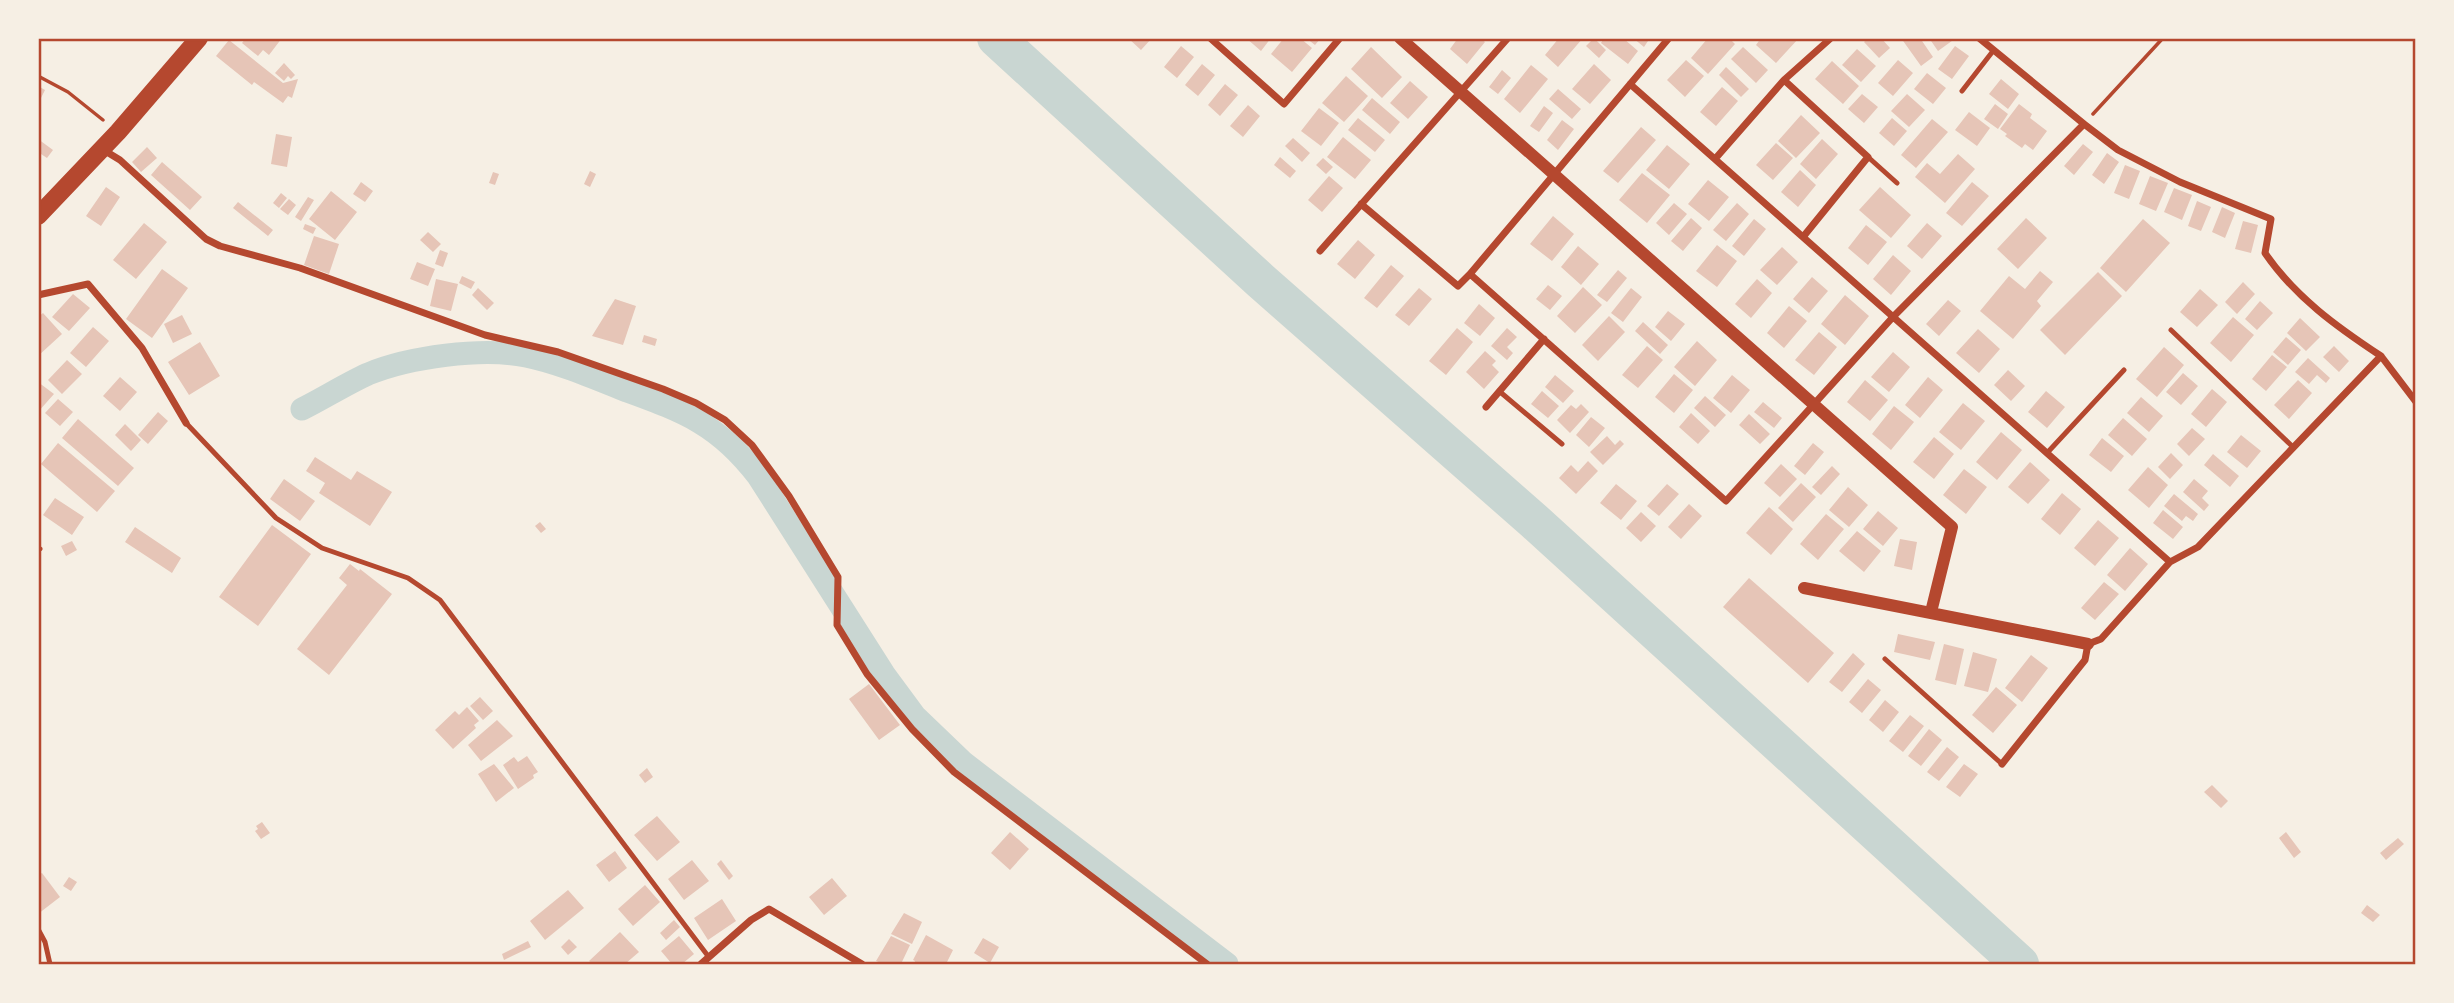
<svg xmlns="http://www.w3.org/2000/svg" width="2454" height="1003" viewBox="0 0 2454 1003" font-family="'Nunito Sans',sans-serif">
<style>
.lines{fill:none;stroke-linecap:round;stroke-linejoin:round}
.canal{stroke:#c9d6d2;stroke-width:23}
.river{stroke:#c9d6d2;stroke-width:38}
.building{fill:#e6c5b7}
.path{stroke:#b5482f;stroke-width:3.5}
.service{stroke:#b5482f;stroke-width:5}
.minor{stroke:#b5482f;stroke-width:7}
.tertiary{stroke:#b5482f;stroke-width:12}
.primary{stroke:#b5482f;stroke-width:18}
.neatline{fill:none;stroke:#b5482f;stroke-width:2.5}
</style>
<rect width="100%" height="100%" fill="#f6efe4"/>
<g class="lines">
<path class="canal" d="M302,409C324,398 346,384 368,374C409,357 482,347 526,356C560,363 594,378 627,391C685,412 719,425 758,476L884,674L915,716L964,763L1227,964"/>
<path class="river" d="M996,38L1261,281L1534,521L2020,964"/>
</g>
<path class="building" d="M246,38H282L269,55L263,50L258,56L242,43Z
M1128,38H1152L1141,50Z
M1246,38H1271L1261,51Z
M1284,38H1300L1312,48L1292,72L1271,54Z
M1306,38H1321L1315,45Z
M1458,38H1480L1485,42L1467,64L1450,49Z
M1559,38H1583L1558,67L1545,55Z
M1594,38L1606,50L1599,58L1586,46Z
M1604,38H1623L1638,51L1628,64L1601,43Z
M1633,38H1650L1644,47Z
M1708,38H1729L1735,44L1708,74L1691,58Z
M1761,38H1799L1776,63L1756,45Z
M1868,38H1881L1890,48L1879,58L1864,42Z
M1901,38H1920L1933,57L1921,66Z
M1929,38H1956L1938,51Z
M229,40L283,83L298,79L292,98L288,96L283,103L254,82L252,85L216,56Z
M1181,46L1194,57L1177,78L1164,67Z
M1955,46L1969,56L1952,79L1938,69Z
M1371,47L1402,77L1382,98L1351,69Z
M1743,47L1768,70L1756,83L1731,59Z
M1857,49L1876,66L1861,82L1842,65Z
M1686,60L1704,76L1685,97L1667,80Z
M1898,60L1913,73L1893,96L1878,83Z
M1832,61L1859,86L1843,104L1815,79Z
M284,63L295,75L291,79L288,76L284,81L275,73Z
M1202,64L1215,75L1198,96L1185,85Z
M1594,64L1611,80L1590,104L1572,89Z
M1531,65L1548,79L1520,113L1504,99Z
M1726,67L1749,89L1741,97L1719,75Z
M1502,70L1511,78L1498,94L1489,87Z
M1927,73L1946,88L1933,104L1914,89Z
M1346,76L1368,96L1344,122L1322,103Z
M2001,79L2019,94L2008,109L1989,94Z
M1410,81L1428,97L1408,119L1390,103Z
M1225,84L1238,95L1220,116L1208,105Z
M38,86L45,90L38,104Z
M1722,87L1738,101L1716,126L1700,112Z
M1558,89L1581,109L1572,119L1549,99Z
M1862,94L1878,107L1864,123L1848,109Z
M1907,94L1925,110L1909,127L1891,111Z
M1372,98L1400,122L1390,134L1362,110Z
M1995,104L2008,114L1998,129L1984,119Z
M2019,104L2032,114L2030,118L2047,131L2033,150L2025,144L2022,148L2005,136L2007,134L2000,129Z
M1248,105L1260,116L1243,137L1230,126Z
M1544,106L1553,113L1539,132L1530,126Z
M1319,108L1339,123L1321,146L1301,131Z
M1969,112L1990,128L1977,146L1955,130Z
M1801,115L1820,133L1796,158L1778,141Z
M1358,118L1385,140L1375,152L1348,130Z
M1892,118L1907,131L1894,146L1879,133Z
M1932,119L1948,132L1916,168L1901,155Z
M1562,120L1574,129L1558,150L1547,140Z
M1641,127L1656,140L1618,183L1603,171Z
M276,134L292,137L287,167L271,164Z
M1343,137L1371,160L1355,179L1327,157Z
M1293,138L1310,153L1302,162L1285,146Z
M38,139L53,150L47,158L38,152Z
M1822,139L1838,154L1816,179L1800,164Z
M1776,143L1793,158L1773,180L1756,165Z
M2083,144L2093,152L2074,175L2064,166Z
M1667,145L1690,164L1669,189L1646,170Z
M147,147L157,158L141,172L132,162Z
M2107,153L2119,162L2104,184L2092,175Z
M1958,154L1975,169L1945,203L1915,177L1927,163L1940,174Z
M1280,157L1296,171L1290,178L1274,165Z
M1323,158L1333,167L1326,174L1316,165Z
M162,162L202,197L190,210L151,175Z
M2125,165L2140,171L2129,199L2114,193Z
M1800,170L1816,185L1798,207L1781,192Z
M590,171L596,174L590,187L584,184Z
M493,172L499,174L495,185L489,183Z
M1642,173L1670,195L1647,223L1619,200Z
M1329,176L1343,188L1322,212L1308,200Z
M2150,176L2168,183L2156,211L2139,204Z
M1708,180L1729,197L1709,221L1688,204Z
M361,182L373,191L365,202L353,194Z
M1972,182L1989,196L1962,226L1946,213Z
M106,187L120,197L101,226L86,216Z
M1880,187L1911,215L1891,238L1859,210Z
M2174,188L2192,195L2182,220L2164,212Z
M331,191L357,212L335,240L309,219Z
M281,193L287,198L279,208L273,203Z
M308,197L314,200L301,221L295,217Z
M289,199L296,205L288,215L280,209Z
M2197,201L2211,207L2201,231L2188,226Z
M238,202L273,230L268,236L233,208Z
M1674,203L1687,214L1669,235L1656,223Z
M1737,203L1749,214L1726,241L1713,230Z
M2222,207L2235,213L2225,238L2212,232Z
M1553,216L1574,234L1552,261L1530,244Z
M1691,218L1702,228L1683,251L1671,241Z
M2026,218L2047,238L2018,269L1997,249Z
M1754,219L1766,229L1744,256L1732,246Z
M2143,219L2170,243L2126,292L2100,268Z
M2243,221L2258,225L2251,253L2235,249Z
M144,223L167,242L136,279L113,260Z
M1927,223L1942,236L1922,259L1907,246Z
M305,224L316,228L313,234L303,229Z
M1866,225L1887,242L1868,265L1848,248Z
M428,232L441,244L433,252L420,240Z
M314,236L339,244L329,274L304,265Z
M1358,240L1375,255L1355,279L1337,264Z
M1717,245L1737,261L1717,287L1696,271Z
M1578,246L1599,264L1581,285L1561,267Z
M1782,247L1798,262L1777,285L1760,270Z
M440,250L448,253L443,267L435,264Z
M1893,255L1911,271L1891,295L1873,279Z
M417,262L435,269L428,286L410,279Z
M1391,265L1404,276L1377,308L1364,298Z
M162,269L188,288L152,338L126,319Z
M1618,270L1627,278L1607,302L1597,295Z
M2040,271L2053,282L2037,301L2041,306L2013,339L1980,311L2009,276L2025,289Z
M2098,272L2122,296L2065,355L2040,330Z
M462,276L475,282L471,289L459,283Z
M1812,277L1828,291L1809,313L1793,299Z
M436,279L458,284L451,311L430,306Z
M1757,279L1772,293L1751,318L1735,304Z
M2243,282L2255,294L2237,314L2225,302Z
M1548,285L1562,296L1550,310L1536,299Z
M1583,287L1602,305L1575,333L1557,316Z
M478,288L494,303L487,310L472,295Z
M1419,288L1432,299L1409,326L1395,315Z
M1631,288L1642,297L1623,322L1611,313Z
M2200,289L2218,305L2197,327L2180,312Z
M73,294L90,308L69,331L52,317Z
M1845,295L1869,316L1845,345L1821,324Z
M615,299L636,306L623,345L592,336Z
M1948,300L1961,311L1939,336L1926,324Z
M2260,301L2273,313L2257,330L2245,319Z
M1479,304L1495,318L1480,336L1464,323Z
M1789,306L1807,321L1784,348L1767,333Z
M1668,311L1685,324L1671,341L1655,327Z
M43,313L62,334L38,356V317Z
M182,315L192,334L173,343L164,324Z
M1609,316L1625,332L1598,361L1582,345Z
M2233,317L2254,335L2231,362L2210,343Z
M2300,318L2320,337L2306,351L2287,333Z
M1643,322L1668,345L1660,354L1635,331Z
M93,327L109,341L86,367L70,353Z
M1457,328L1473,342L1446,375L1429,361Z
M1507,328L1517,337L1507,347L1513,353L1507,360L1491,346Z
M1978,329L2000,349L1979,373L1956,353Z
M1819,332L1837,347L1814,375L1795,360Z
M644,335L657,339L655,346L642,342Z
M2286,337L2301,350L2288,365L2273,352Z
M1697,341L1717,360L1695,386L1674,367Z
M200,342L220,376L189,395L168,362Z
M1647,346L1663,360L1638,388L1622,375Z
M2334,346L2349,361L2339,372L2323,357Z
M2164,347L2184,365L2157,397L2136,379Z
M1485,351L1496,361L1492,365L1499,372L1484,389L1466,372Z
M1893,352L1910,367L1889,392L1871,377Z
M2272,355L2287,367L2266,391L2252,379Z
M2308,358L2330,378L2326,383L2317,375L2309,384L2295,372Z
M67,360L82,374L62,394L48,380Z
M2008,370L2025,386L2011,401L1994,385Z
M2183,373L2198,386L2181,405L2166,392Z
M1674,374L1693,390L1674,413L1655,397Z
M1555,375L1574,391L1563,403L1545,387Z
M1732,375L1750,390L1731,413L1713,398Z
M120,377L137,392L120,411L103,396Z
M1928,377L1943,390L1920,418L1905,405Z
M1865,380L1888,400L1870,421L1847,402Z
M2298,380L2312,393L2289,419L2274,405Z
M38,382L54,394L38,412Z
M2212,389L2227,402L2206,427L2191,414Z
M1542,391L1559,406L1548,418L1531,404Z
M2046,391L2065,407L2047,428L2028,412Z
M1705,396L1726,415L1715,427L1694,408Z
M2141,397L2163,416L2149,432L2127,413Z
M58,399L73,412L60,426L45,413Z
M1763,402L1782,418L1774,428L1754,412Z
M1963,403L1985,421L1961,450L1939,432Z
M1581,404L1589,412L1570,433L1557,420L1571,405L1576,409Z
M1894,406L1914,422L1891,450L1872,434Z
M158,412L168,421L148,444L138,435Z
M1691,413L1710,431L1698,444L1679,427Z
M1749,414L1770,434L1760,444L1739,425Z
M1591,417L1605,428L1589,447L1576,435Z
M2123,418L2147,439L2132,456L2108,435Z
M78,419L134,468L118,486L62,438Z
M125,424L141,440L131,451L115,435Z
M2192,428L2205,439L2189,456L2177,444Z
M2001,432L2022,450L1997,480L1976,462Z
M2241,435L2261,451L2247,468L2227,452Z
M1607,436L1615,445L1620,440L1624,444L1603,465L1590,452Z
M1934,437L1954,454L1934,479L1913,462Z
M2102,438L2124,456L2111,472L2089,455Z
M58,443L115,491L97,512L41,464Z
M1813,443L1824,452L1805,475L1794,466Z
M2171,453L2183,465L2170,479L2158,467Z
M2213,454L2239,476L2230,487L2204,465Z
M315,457L351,480L357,471L392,492L370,526L319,493L325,483L306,471Z
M1588,461L1598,471L1576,494L1559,478L1571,465L1578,472Z
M2030,462L2050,480L2028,504L2008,487Z
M1781,464L1797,479L1780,497L1764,483Z
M1832,466L1840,474L1821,495L1812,487Z
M2148,467L2168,485L2149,508L2128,490Z
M1964,469L1987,487L1966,514L1943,495Z
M284,479L315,501L300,521L270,499Z
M2194,479L2208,491L2202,498L2209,505L2204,511L2183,492Z
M1801,483L1816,497L1793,522L1778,508Z
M1616,484L1637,501L1621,520L1600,503Z
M1667,484L1679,494L1659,516L1647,506Z
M1848,487L1868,505L1849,527L1829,510Z
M2062,493L2081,509L2060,535L2041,519Z
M2174,494L2198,514L2193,521L2186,516L2182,521L2164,506Z
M55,498L84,517L72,535L43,515Z
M1689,504L1702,516L1681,539L1668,527Z
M1769,507L1793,529L1771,555L1746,533Z
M2163,510L2183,527L2173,539L2153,523Z
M1878,511L1898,528L1883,546L1863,529Z
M1641,512L1656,526L1641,542L1626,528Z
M1826,514L1844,529L1818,560L1800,544Z
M2098,520L2119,538L2095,566L2074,548Z
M540,522L546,529L541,533L535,526Z
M272,525L311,554L258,626L219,597Z
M135,527L181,558L172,573L125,542Z
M1857,531L1881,551L1864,572L1839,551Z
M1900,539L1917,542L1912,570L1894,566Z
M72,541L77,550L66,556L61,546Z
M2130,548L2148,564L2125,591L2107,575Z
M350,564L359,571L360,569L392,594L329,675L297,649L347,585L339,578Z
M1749,578L1834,653L1808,683L1723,607Z
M2104,582L2119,594L2095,620L2081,608Z
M1898,634L1935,642L1930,660L1894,652Z
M1944,644L1964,649L1956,685L1935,680Z
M1973,652L1997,659L1988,692L1964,686Z
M1853,653L1865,664L1842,692L1829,682Z
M2031,655L2048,668L2022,702L2005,688Z
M1868,679L1881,690L1862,713L1849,702Z
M869,684L900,725L879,740L849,699Z
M1996,687L2017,705L1993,733L1972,715Z
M480,697L493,711L483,720L470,706Z
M1885,700L1899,712L1883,732L1869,720Z
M467,707L479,721L474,725L476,728L453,749L435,730L455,711L459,715Z
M1910,715L1924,726L1903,752L1889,741Z
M497,720L513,736L481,761L468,745Z
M1929,729L1942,740L1921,766L1908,756Z
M1947,747L1959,757L1939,781L1927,772Z
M527,756L538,772L533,775L534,778L518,789L503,765L514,757L518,762Z
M494,764L514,788L496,802L478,774Z
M1964,764L1978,774L1960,797L1946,787Z
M647,768L653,777L645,783L639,775Z
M2212,785L2228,801L2221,808L2204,792Z
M657,816L680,842L657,861L634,835Z
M262,822L270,833L261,839L255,831L258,829L256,826Z
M1010,832L1029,849L1010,870L991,853Z
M2286,832L2301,852L2294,858L2279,838Z
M2398,838L2404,844L2386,860L2380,853Z
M615,851L627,868L609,882L596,865Z
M692,860L709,881L684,900L668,879Z
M721,860L733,876L729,880L717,864Z
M42,873L60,897L38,914V875Z
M69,877L77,882L71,891L63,886Z
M832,878L847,896L824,915L809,897Z
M645,885L660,902L633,926L618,909Z
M568,890L584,908L545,940L530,921Z
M722,899L736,921L708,940L694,918Z
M2367,905L2380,915L2373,922L2361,913Z
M904,913L922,922L912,944L891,934Z
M674,920L680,927L666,940L660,933Z
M620,932L639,952L625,964H593L589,961Z
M926,935L953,950L946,964H914L915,961L913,960Z
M679,936L694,954L682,964H672L661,951Z
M891,936L910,945L901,964H884L876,961Z
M983,938L999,947L990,963L974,953Z
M569,939L577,947L568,955L561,947Z
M528,941L531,947L504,960L502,954Z"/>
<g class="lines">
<path class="path" d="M38,76L68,92L103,120
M2093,114L2163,38"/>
<path class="service" d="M1962,91L1993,51
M1868,157L1897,183
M2171,330L2293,447
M1499,391L1562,444
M186,423L276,518L322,548L408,578L440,600L708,956
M2047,453L2124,370
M38,548L40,549
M1885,659L2002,764
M38,929L45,942L50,964"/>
<path class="minor" d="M1210,38L1284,104L1340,38
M1979,38L2084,124
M1784,80L1868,157L1803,237
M1630,84L2170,562
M102,149L120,160L206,239L220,246L300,268L485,335L558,352L663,389L696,403L725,420L752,445L789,496L838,577L837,625L867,674L912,729L954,772L1207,964
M1715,159L1784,80L1831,38
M1361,204L1458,286L1470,274L1726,501L1893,317L2084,124L2118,150L2180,182L2271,219L2265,253C2295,297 2337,327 2381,356
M1320,251L1508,38
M1470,274L1669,38
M38,295L88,284L142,348L186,423
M1486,407L1544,339
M2002,764L2085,660L2088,644L2101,639L2170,562L2198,547L2381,356L2416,402
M701,964L751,920L769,909L862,964"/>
<path class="tertiary" d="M1400,38L1952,527L1931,612
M1804,588L2088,644"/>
<path class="primary" d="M38,216L118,132L199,38"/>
</g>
<rect width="2454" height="1003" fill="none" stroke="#f6efe4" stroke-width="80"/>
<rect x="40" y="40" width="2374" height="923" class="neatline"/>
</svg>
